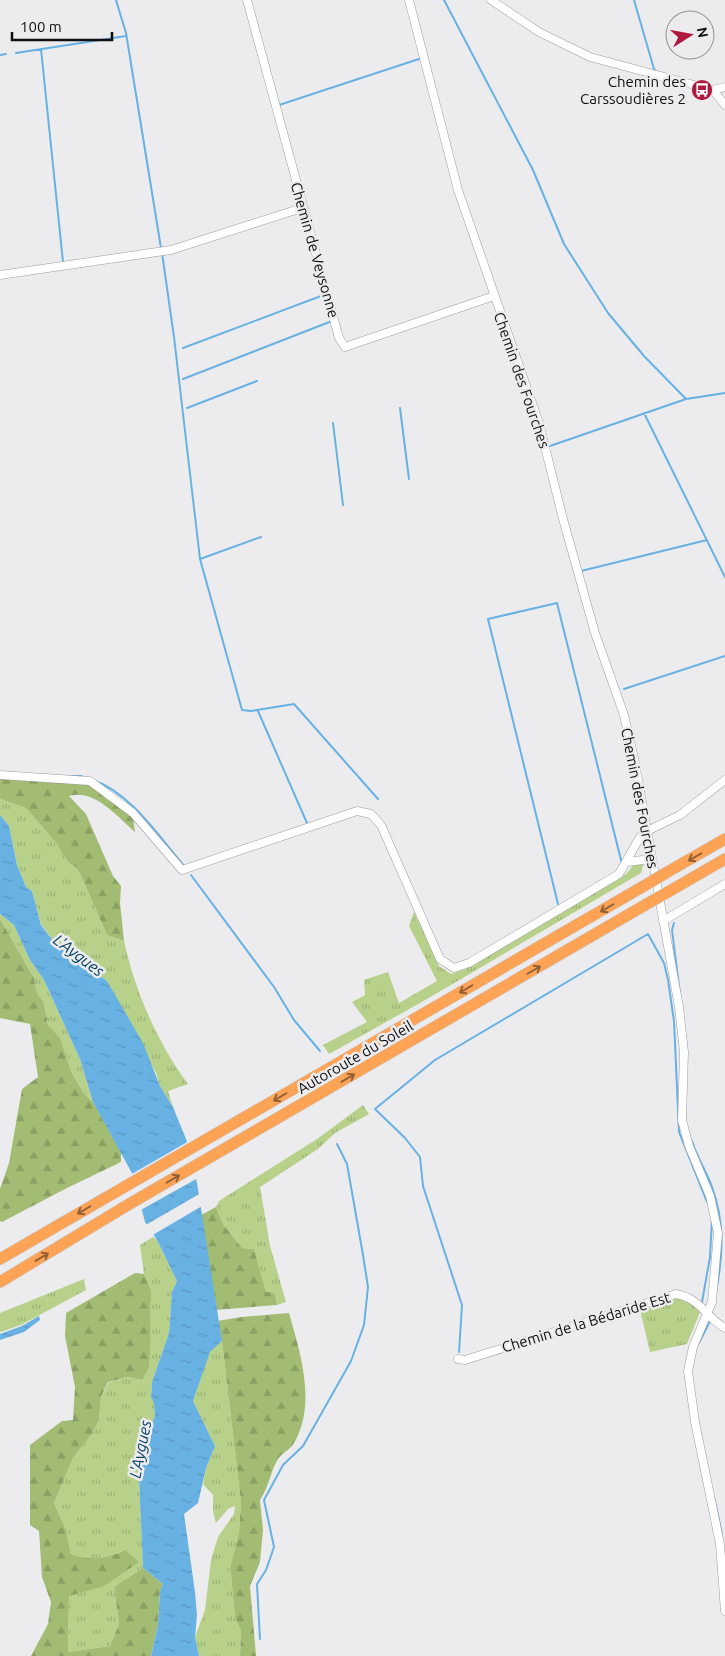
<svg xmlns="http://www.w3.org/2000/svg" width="725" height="1656" viewBox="0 0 725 1656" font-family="Ubuntu,sans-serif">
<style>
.grass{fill:url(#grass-tufts)}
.forest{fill:url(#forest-firs)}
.water{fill:url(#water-ripples)}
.pier{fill:#ececef}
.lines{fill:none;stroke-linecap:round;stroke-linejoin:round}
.stream{stroke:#68b1e3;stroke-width:2}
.minor-casing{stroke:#9c9d9f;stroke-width:9}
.highway-casing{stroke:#cacaca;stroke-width:12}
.minor{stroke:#fff;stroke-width:8}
.highway{stroke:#fca356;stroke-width:11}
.highway-bridge-casing{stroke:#cacaca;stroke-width:12;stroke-linecap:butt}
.highway-bridge{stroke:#fca356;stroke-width:11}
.oneway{stroke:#916036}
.labels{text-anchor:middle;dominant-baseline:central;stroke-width:5;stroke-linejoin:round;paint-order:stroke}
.poi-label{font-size:15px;fill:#0f0f10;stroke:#ececef;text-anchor:end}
.street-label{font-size:15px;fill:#0f0f10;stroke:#ececef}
.water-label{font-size:16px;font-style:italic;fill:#003c5c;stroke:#ececef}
</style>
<defs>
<pattern id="grass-tufts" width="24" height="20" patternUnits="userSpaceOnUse" patternTransform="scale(1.25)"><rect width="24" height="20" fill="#b7d18a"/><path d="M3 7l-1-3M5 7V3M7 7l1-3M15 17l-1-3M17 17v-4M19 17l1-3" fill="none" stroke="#9cb276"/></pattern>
<pattern id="forest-firs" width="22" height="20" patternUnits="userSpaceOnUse" patternTransform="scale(1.25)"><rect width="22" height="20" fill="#a2bc73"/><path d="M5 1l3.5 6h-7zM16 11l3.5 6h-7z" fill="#8aa062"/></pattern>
<pattern id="water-ripples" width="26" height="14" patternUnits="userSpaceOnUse" patternTransform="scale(1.25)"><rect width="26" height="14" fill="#68b1e3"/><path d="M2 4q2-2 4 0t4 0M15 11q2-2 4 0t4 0" fill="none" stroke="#5997c2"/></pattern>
</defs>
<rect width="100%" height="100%" fill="#ececef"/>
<path class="grass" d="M0,799L26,808L56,843L68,862L78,869L107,935L124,941C135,991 157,1042 188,1084L168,1091L173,1107L160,1086L156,1073L107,981L55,943L41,924L32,891L26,887L17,865L9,826L0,815Z
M636,862L644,863L641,873L427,999L329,1054L323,1045L367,1022L352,1002L365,995L364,980L388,972L399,1003L437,981L409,926L414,912L439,966L451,974L466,969L626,874Z
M0,914L14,925L30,960L44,980L80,1059L93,1102L84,1094L71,1071L60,1039L48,1025L44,1003L37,993L34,978L0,919Z
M363,1105L369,1114L335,1133L318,1149L260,1187L270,1246L286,1302L277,1305L275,1293H266L254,1249L242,1248L223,1224L216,1207L219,1201L317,1139Z
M153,1237L157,1240L177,1281L172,1292L169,1333L152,1382L151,1397L154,1402L155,1416L148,1433L139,1477L143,1568L114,1587L119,1624L110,1646L68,1652L69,1596L76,1593L125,1550C104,1558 92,1563 71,1554L66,1530L54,1503L73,1458L92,1434L99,1420L101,1397L109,1382L128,1377L142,1380L149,1368L151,1292L144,1274L140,1245Z
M84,1279L86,1290L21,1325L0,1332V1313Z
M677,1298L690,1303L700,1312L687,1344L650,1352L640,1310Z
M222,1341L241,1502L239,1532L231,1564V1575L235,1618L241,1631L240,1656H199L195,1637L205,1610L211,1560L218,1537L234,1514L235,1506L228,1509L216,1523L213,1512V1495L203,1484L206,1468L215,1446L193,1401L210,1351Z"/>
<path class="forest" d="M0,778L89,785L133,817L135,832C118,817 94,788 69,796L86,814L113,876L121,886L120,903L124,941L107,935L78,869L68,862L56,843L26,808L0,799Z
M0,919L34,978L37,993L44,1003L48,1025L60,1038L71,1071L84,1094L93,1102L121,1152V1162L65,1189L2,1222L0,1221V1189L9,1163L22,1089L38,1077L30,1024L0,1018Z
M216,1207L223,1224L242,1248L254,1249L266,1292L275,1293L277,1305L215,1310L201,1215Z
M135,1273L144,1274L151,1291L150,1351L149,1368L142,1380L128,1377L108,1382L101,1397L99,1420L92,1434L73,1458L54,1503L66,1530L71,1554C91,1562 106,1558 125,1550L139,1562L104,1586L69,1596L68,1652L110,1646L119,1624L114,1587L143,1568L163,1584L160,1591L158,1625L151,1656H31L48,1624L51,1602L42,1577L39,1531L30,1525V1445L62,1421L73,1420L75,1387L65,1336L66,1313Z
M289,1313C300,1352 317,1404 294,1443C291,1449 282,1453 278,1459C270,1472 270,1485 260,1500L263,1530L260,1562L250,1586L256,1656H240L241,1631L235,1618L231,1575V1564L239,1532L241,1502L222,1341L217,1321L242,1317Z"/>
<path class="water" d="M0,815L9,826L17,865L26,887L32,891L41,925L55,943L107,981L143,1043L160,1086L173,1107L186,1139L197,1183L222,1341L210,1352L193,1401L215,1446L206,1468L198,1503L184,1514L195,1592L197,1615L195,1637L199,1656H151L158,1625L160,1591L163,1584L143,1568L139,1477L148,1433L155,1416L154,1403L151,1397L152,1382L169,1333L172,1292L177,1281L157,1240L145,1222L133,1175L93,1102L80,1059L44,980L30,960L14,925L0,914Z
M39,1316L40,1320L24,1332L0,1340V1334L22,1326Z"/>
<path class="pier" d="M189,1141L198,1178L139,1211L130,1175Z
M201,1193L202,1206L151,1236L148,1233L144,1226Z"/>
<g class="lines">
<path class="stream" d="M116,0L126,33L161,248
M444,0L533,170L564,244L608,313L644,356L686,399L725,393
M634,0L654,69L656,71
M41,49L63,262
M16,53L126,36
M0,55L6,54
M279,105L422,58
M162,253L174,337L200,559L242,710L251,711L294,704L378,799
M183,348L321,296
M183,379L332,321
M187,408L257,381
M400,408L409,479
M644,413L725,577
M333,423L343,505
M550,446L686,399
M200,559L261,537
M581,571L707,540
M624,689L725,656
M258,711L307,823
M71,776H82
M93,780C132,794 159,837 185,867
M191,875L274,987L294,1020L320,1051
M558,904L488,619L557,603L622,864
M674,923L672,930L687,1050
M692,1141C697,1157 706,1171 712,1187C725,1222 723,1256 716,1292
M702,1302L710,1257L712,1219
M699,1343L710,1321
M459,1352L462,1305L423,1186L420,1157L405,1138L375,1109L435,1060L648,934L664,963L668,980L674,1021L679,1132L707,1202
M714,1497L722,1534
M260,1639L257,1584L266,1570L274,1547L264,1500L283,1465L303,1446L351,1361L364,1325L368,1287L363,1255L347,1164L337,1144"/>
<g class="minor-casing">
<path id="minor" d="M247,0L339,338L345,347L494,296
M409,0L458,190L539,423L563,519L595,633L624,715L634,758L679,1007L684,1052L682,1120L689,1146L710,1196L718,1233L712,1302L693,1347L688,1371L695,1422L720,1544L725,1611
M491,0L539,32L590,57L713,90L725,87
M713,90L725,105
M0,275L171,250L302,208
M0,775L90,781L133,813L182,870L357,811L371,814L381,825L440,959L454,968L469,963L619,874L640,837L647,831L680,815L725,780
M627,862L643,860L653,863
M663,921L725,884
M458,1359L465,1360L676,1294C702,1299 705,1317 725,1328"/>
</g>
<g class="highway-casing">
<path id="highway" d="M664,874L725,839
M668,892L725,859
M0,1259L649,883
M0,1282L131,1203L652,901"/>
</g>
<use href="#minor" class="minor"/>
<use href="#highway" class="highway"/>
<g class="highway-bridge-casing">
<path id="highway-bridge" d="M649,883L664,874
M652,901L668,892"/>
</g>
<use href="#highway-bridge" class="highway-bridge"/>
</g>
<defs><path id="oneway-shaft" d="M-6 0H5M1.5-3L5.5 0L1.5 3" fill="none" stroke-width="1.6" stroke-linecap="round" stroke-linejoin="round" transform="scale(1.25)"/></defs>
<g class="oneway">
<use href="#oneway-shaft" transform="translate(695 857) rotate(150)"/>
<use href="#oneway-shaft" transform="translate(607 908) rotate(150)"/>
<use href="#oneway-shaft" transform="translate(534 970) rotate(-30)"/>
<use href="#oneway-shaft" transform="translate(466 989) rotate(150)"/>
<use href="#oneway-shaft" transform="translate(348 1078) rotate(-30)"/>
<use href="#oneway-shaft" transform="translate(280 1097) rotate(150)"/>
<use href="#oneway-shaft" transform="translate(173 1179) rotate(-30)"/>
<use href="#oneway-shaft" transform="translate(84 1210) rotate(150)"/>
<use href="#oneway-shaft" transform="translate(42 1257) rotate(-31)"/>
</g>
<defs>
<g id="bus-disc" transform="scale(1.125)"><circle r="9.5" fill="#ae193d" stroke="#ececef"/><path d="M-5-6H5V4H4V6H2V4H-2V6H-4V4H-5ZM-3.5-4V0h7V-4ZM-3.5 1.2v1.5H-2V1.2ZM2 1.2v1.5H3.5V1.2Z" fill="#fff"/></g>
</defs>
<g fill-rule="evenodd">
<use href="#bus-disc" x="702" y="90"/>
</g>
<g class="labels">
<g class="poi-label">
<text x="686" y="81">Chemin des<tspan x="686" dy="17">Carssoudières 2</tspan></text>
</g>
<g class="street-label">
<text transform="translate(315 250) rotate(74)">Chemin de Veysonne</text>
<text transform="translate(522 380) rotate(71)">Chemin des Fourches</text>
<text transform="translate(640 798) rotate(79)">Chemin des Fourches</text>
<text transform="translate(355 1057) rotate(-30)">Autoroute du Soleil</text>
<text transform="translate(586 1322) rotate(-17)">Chemin de la Bédaride Est</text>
</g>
<g class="water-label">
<text transform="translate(79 955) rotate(37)">L'Aygues</text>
<text transform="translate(140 1449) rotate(-79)">L'Aygues</text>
</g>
</g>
<g transform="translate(690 35) rotate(79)"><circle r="24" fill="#ececef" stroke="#949496"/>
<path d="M0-4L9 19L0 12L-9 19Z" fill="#ae193d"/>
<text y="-8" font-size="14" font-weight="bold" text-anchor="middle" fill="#0f0f10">N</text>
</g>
<path d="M12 32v8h100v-8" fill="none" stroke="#0f0f10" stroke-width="2.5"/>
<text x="20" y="32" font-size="15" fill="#0f0f10" stroke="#ececef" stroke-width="4" paint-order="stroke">100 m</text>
</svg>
